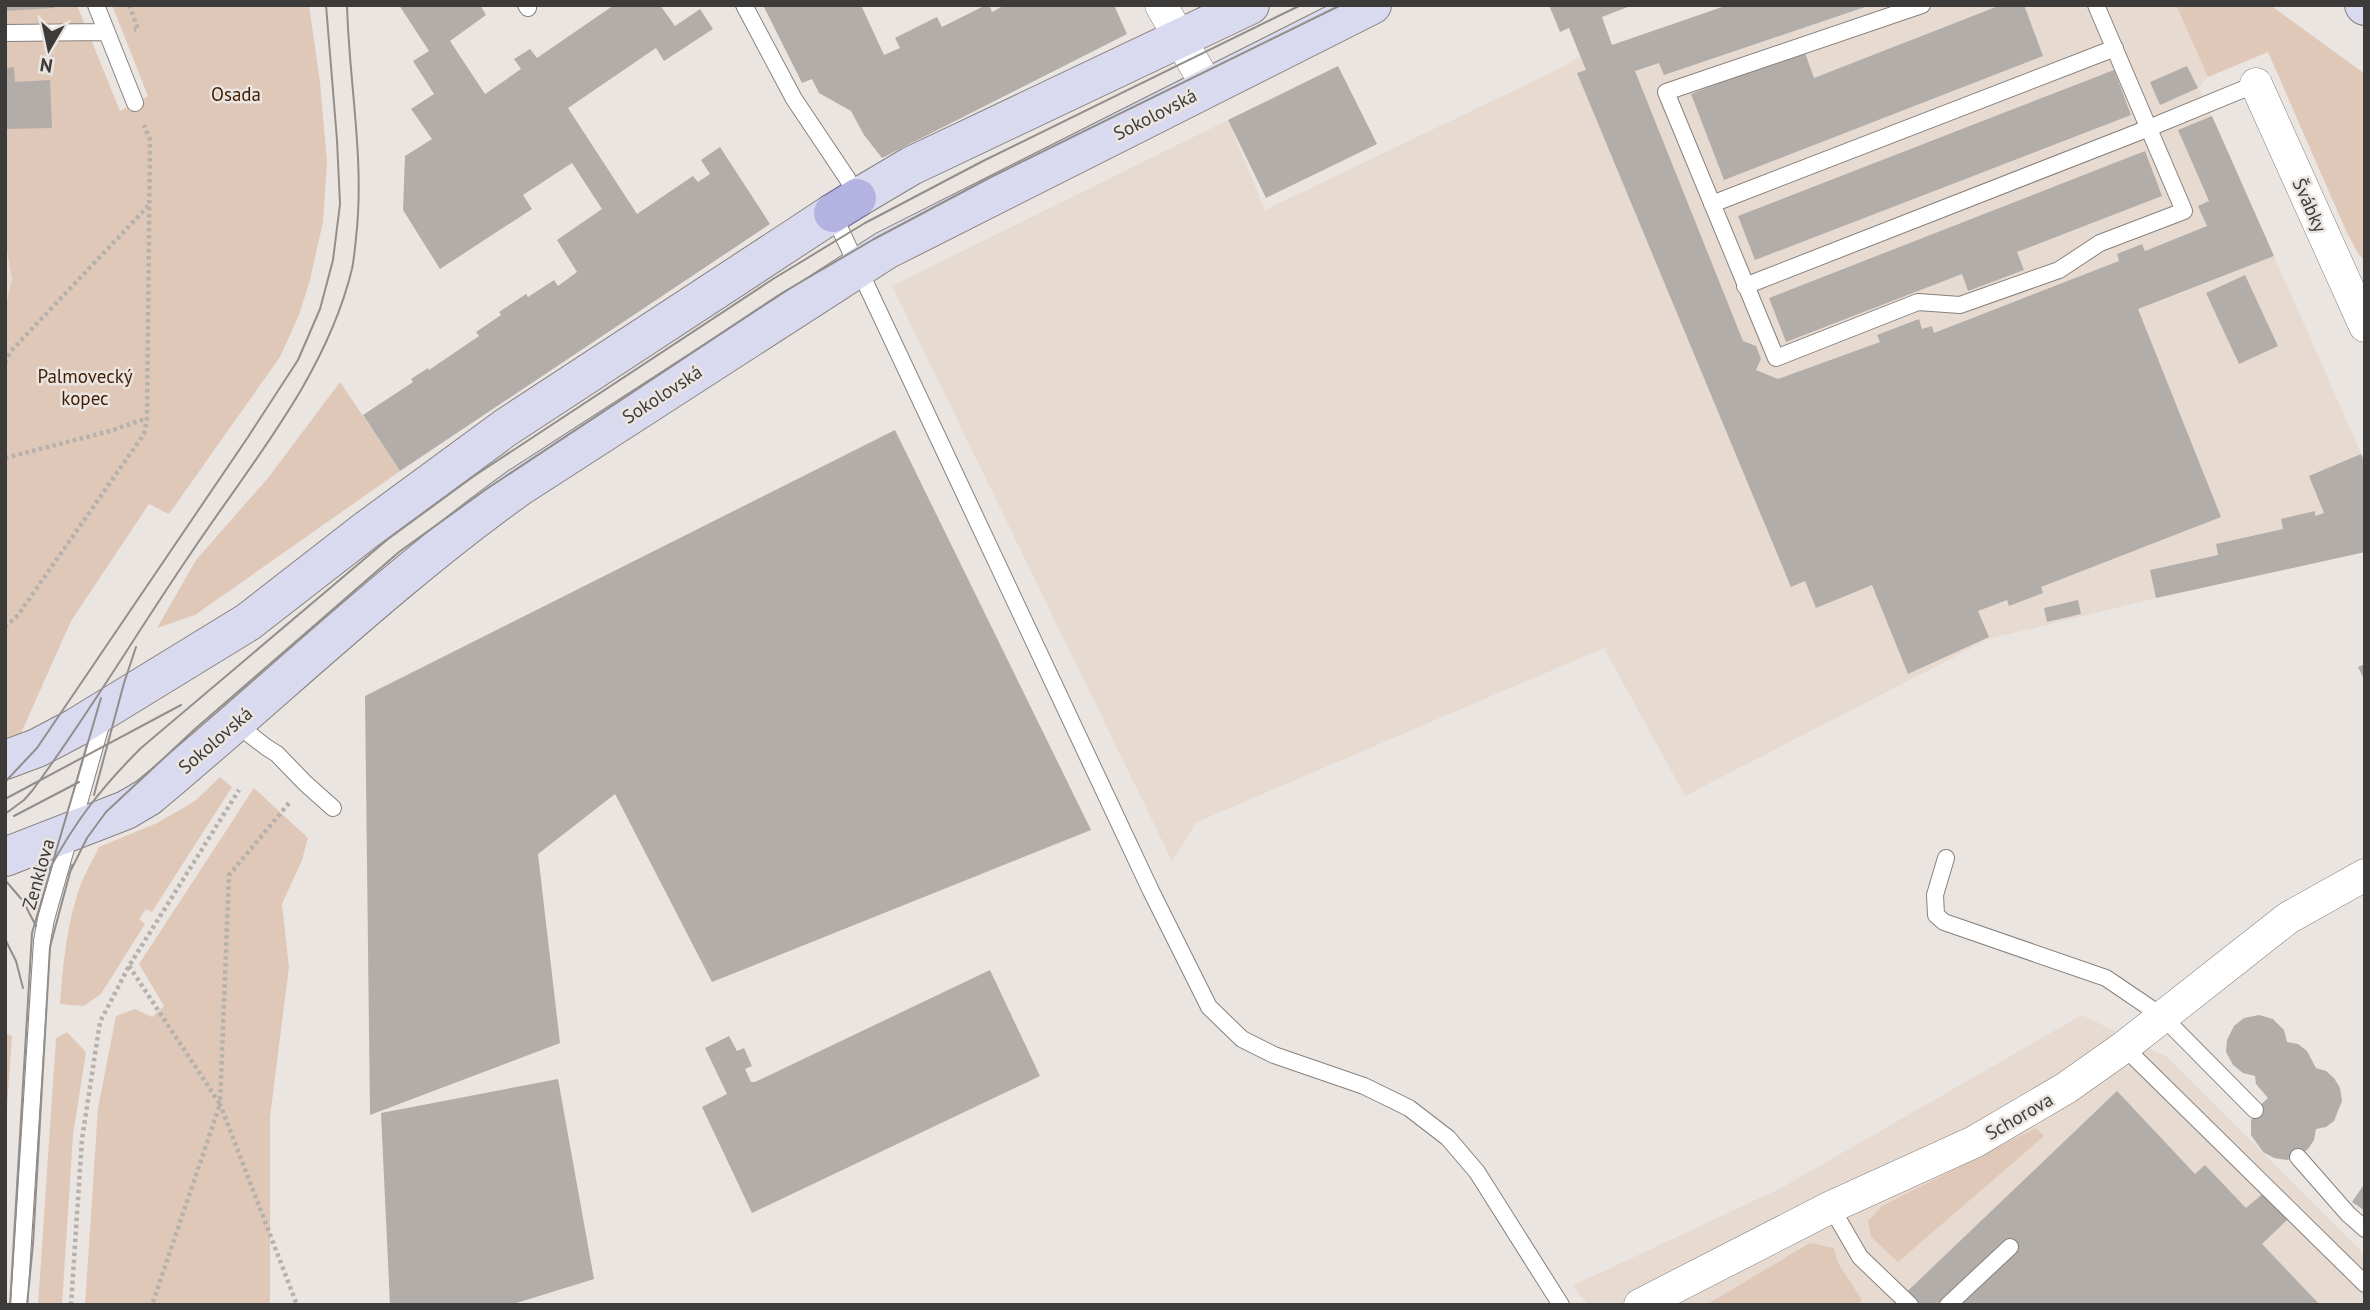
<svg xmlns="http://www.w3.org/2000/svg" width="2370" height="1310" viewBox="0 0 2370 1310" font-family="'PT Sans',sans-serif">
<style>
.built{fill:#e7dad1}
.green{fill:#e0c8b8}
.building{fill:#b3adaa}
.lines{fill:none;stroke-linecap:round;stroke-linejoin:round}
.lane-casing{stroke:#87817d;stroke-width:18}
.street-casing{stroke:#87817d;stroke-width:33}
.secondary-casing{stroke:#87817d;stroke-width:40}
.primary-casing{stroke:#696798;stroke-width:40}
.path{stroke:#b5b1ad;stroke-width:4.5;stroke-dasharray:3.5 3.5;stroke-linecap:butt}
.lane{stroke:#fff;stroke-width:16}
.street{stroke:#fff;stroke-width:32}
.secondary{stroke:#d9d9ef;stroke-width:38}
.primary{stroke:#b3b2e0;stroke-width:38}
.tram{stroke:#928e8b;stroke-width:2}
.labels{text-anchor:middle;dominant-baseline:central;stroke-width:5;stroke-linejoin:round;paint-order:stroke}
.park-label{font-size:19px;fill:#411e03;stroke:#ebe5e1}
.street-label{font-size:19px;fill:#3d3b39;stroke:#ebe5e1}
</style>
<rect width="100%" height="100%" fill="#ebe5e1"/>
<path class="built" d="M1728,5H2176L2208,77L2198,88L2212,116L2365,462V552L2156,598L1989,639L1685,796L1604,648L1197,822L1172,861L892,286L1228,120L1265,210L1563,67L1580,56Z
M5,240L12,279L5,309Z
M2082,1015L2167,1057L2365,1255V1305H1589L1572,1286L1781,1188Z"/>
<path class="green" d="M5,5H77L120,111L148,96L112,5H309L320,82L327,162L323,222L310,280L299,315L280,357L169,514L149,504L71,621L18,740L5,745V309L12,279L5,240Z
M2176,5H2270L2365,74V260L2359,255L2347,233L2268,52L2208,77Z
M340,382L400,471L195,615L157,628L196,560L268,478Z
M220,777L232,787L152,912L146,909L139,919L145,924L101,994L84,1006L60,1004C63,963 67,920 82,881C87,870 94,858 99,847L157,823L195,801Z
M254,788L308,838L302,860L282,904L289,967L270,1117V1305H85L98,1108L116,1016L135,1009L152,1017L164,1006L139,964Z
M67,1032L86,1052L73,1135L62,1305H38L56,1038Z
M5,1033L12,1036L5,1137Z
M2036,1128L2044,1136L1898,1262L1871,1237L1868,1221L1882,1206Z
M1810,1243L1834,1248L1838,1263L1862,1300L1856,1305H1706Z"/>
<path class="building" d="M5,5H54V8L5,11Z
M399,5H480L486,15L450,41L485,94L521,69L514,59L530,49L537,58L614,5H660L675,26L700,9L713,29L664,61L656,48L568,108L637,214L693,176L698,182L710,174L701,160L720,147L770,224L400,471L363,415L413,382L411,379L428,368L429,370L479,336L476,332L501,315L499,312L526,294L528,297L554,280L558,286L577,272L557,240L602,209L572,163L523,195L532,209L440,269L403,210L405,156L432,139L411,109L434,94L413,61L429,51Z
M763,5H861L884,55L900,48L895,38L937,17L942,27L986,5H989L992,12L1005,5H1114L1127,34L882,158L864,135L851,111L819,93L812,79L802,83Z
M1549,5H1633L1602,17L1612,45L1728,5H1871L1664,75L1659,63L1635,71L1743,341L1756,346L1761,359L1756,370L1778,379L1880,342L1877,335L1919,319L1922,329L1932,326L1934,333L2119,261L2117,254L2142,244L2145,251L2207,226L2198,206L2209,201L2178,130L2212,116L2274,256L2138,309L2221,517L2041,587L2043,593L2009,606L2007,600L1978,611L1989,637L1908,674L1872,585L1816,608L1805,581L1791,587L1577,73L1586,70L1569,28L1560,32Z
M2001,5H2024L2043,56L1724,180L1691,94L1804,50L1814,78Z
M1338,66L1377,144L1266,198L1228,120Z
M2187,66L2198,88L2160,105L2150,82Z
M14,67L15,82L50,80L52,128L5,129V68Z
M2114,70L2131,115L1755,260L1738,216Z
M2145,151L2162,196L2017,252L2024,270L1968,291L1962,274L1786,342L1769,298Z
M2245,275L2278,346L2239,364L2206,293Z
M895,430L1091,830L712,982L615,794L538,854L560,1043L370,1115L365,696Z
M2361,454L2365,462V552L2156,598L2150,570L2218,555L2216,544L2283,529L2281,519L2315,511V516L2324,513L2309,476Z
M2078,600L2081,614L2047,622L2044,608Z
M2365,664V681L2358,667Z
M990,970L1040,1076L752,1213L702,1107L727,1094L705,1048L729,1036L737,1051L744,1048L752,1066L745,1069L751,1082H755Z
M2259,1015L2273,1019L2284,1030L2287,1042L2298,1044L2307,1051L2316,1068L2326,1071L2334,1078L2340,1088L2342,1101L2334,1121L2326,1127L2316,1129L2314,1140L2308,1149L2298,1157L2287,1160L2274,1158L2263,1152L2251,1135V1121L2255,1110L2268,1098L2256,1084L2255,1076L2243,1073L2233,1065L2226,1052L2227,1040L2234,1026L2244,1018Z
M558,1079L594,1279L510,1305H390L381,1113Z
M2117,1091L2195,1174L2205,1165L2246,1208L2266,1191L2290,1217L2262,1244L2320,1305H1893Z
M2365,1183V1211L2352,1202Z"/>
<g class="lines">
<g class="lane-casing">
<path id="lane" d="M96,5L135,103
M526,5L528,8
M744,5L794,99L847,178L857,198
M1922,5L1666,92L1776,358L1918,302L1960,305L2059,270L2100,243L2184,211L2096,5
M5,33L107,32
M1712,204L2115,48
M833,214L1151,891L1209,1007L1242,1039L1274,1055L1364,1086L1409,1108L1448,1138L1477,1172L1561,1305
M1745,286L2149,128L2256,84
M235,723L266,747L277,754L305,783L333,808
M1946,858L1935,895L1936,915L1944,922L2106,978L2162,1016L2255,1110
M2124,1047L2365,1284
M2298,1157L2348,1214L2365,1229
M1831,1207L1860,1257L1910,1305
M19,1305L42,941L46,919L103,718
M1948,1305L2010,1247"/>
</g>
<g class="street-casing">
<path id="street" d="M1161,5L1208,88
M2256,84L2365,326
M1640,1305L1831,1207L1974,1142L2066,1088L2124,1047L2288,918L2365,875"/>
</g>
<g class="secondary-casing">
<path id="secondary" d="M2364,5L2365,6
M857,198L911,166L1250,5
M5,760L37,748L75,728L248,622L365,531L505,428L833,213
M5,857L126,810L148,797C272,694 388,581 519,487L886,250L1372,5"/>
</g>
<g class="primary-casing">
<path id="primary" d="M833,213L857,198"/>
</g>
<path class="path" d="M129,5L138,29L134,30
M5,363L11,351L150,204
M5,458L110,431L147,418
M5,627L18,615L144,434L147,418L150,140L144,125
M289,803L229,875L220,1104L297,1305
M129,966L220,1104L152,1305
M71,1305L82,1139L100,1022L129,966L239,790"/>
<use href="#lane" class="lane"/>
<use href="#street" class="street"/>
<use href="#secondary" class="secondary"/>
<use href="#primary" class="primary"/>
<path class="tram" d="M5,782L37,748L248,437L298,360L320,309L333,260L340,204L337,140L326,5
M94,795L124,683L136,647
M5,799L181,705
M5,814L24,800L32,791C89,714 137,632 191,553C251,463 326,376 352,269C354,259 355,248 356,238C365,160 349,83 347,5
M14,816L79,782
M49,870C76,820 101,788 141,748L388,539L474,476L773,279L865,223L983,161L1301,5
M69,874L87,838L106,812L195,729L399,552L485,490L782,293L874,239L989,178L1341,5
M5,880L23,901L36,926
M5,939L16,961L23,988
M10,1305L32,933L101,698
M27,1305L33,1244L50,947L72,865"/>
</g>
<g class="labels">
<g class="park-label">
<text x="236" y="94">Osada</text>
<text x="85" y="376">Palmovecký<tspan x="85" dy="22">kopec</tspan></text>
</g>
<g class="street-label">
<text transform="translate(1155 114) rotate(-27)">Sokolovská</text>
<text transform="translate(2310 205) rotate(66)">Švábky</text>
<text transform="translate(662 394) rotate(-33)">Sokolovská</text>
<text transform="translate(215 740) rotate(-41)">Sokolovská</text>
<text transform="translate(38 874) rotate(-74)">Zenklova</text>
<text transform="translate(2019 1116) rotate(-30)">Schorova</text>
</g>
</g>
<rect width="2370" height="1310" fill="none" stroke="#3d3b39" stroke-width="14"/>
<g transform="translate(49 49) rotate(189)" stroke="#ebe5e1" stroke-width="5" paint-order="stroke">
<path d="M0-5L12 26L0 18L-12 26Z" fill="#3d3b39"/>
<text y="-10" font-size="19" font-weight="bold" text-anchor="middle" fill="#3d3b39">N</text>
</g>
</svg>
